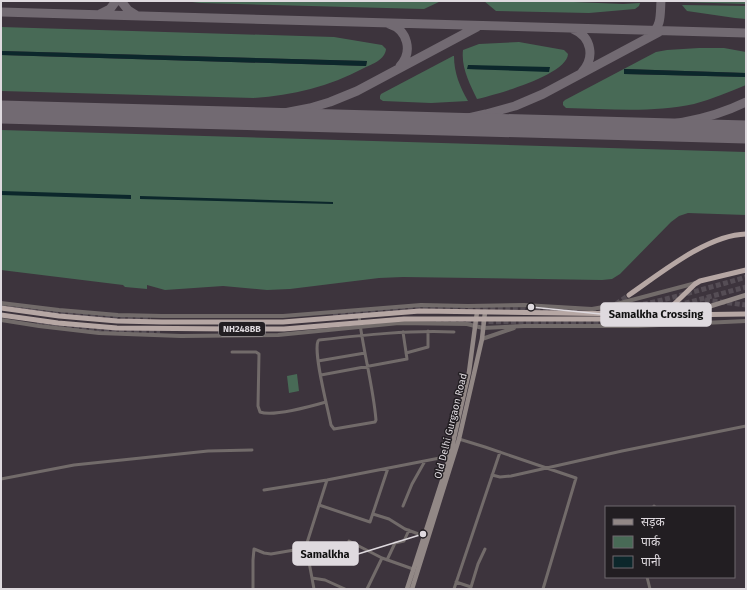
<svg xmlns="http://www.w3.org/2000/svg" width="747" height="590" viewBox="0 0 747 590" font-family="'Fira Sans','Noto Sans Devanagari',sans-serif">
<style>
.green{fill:#486a56;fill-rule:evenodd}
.water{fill:#0c272b}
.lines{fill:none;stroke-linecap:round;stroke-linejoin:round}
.taxiway{stroke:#726a72;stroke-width:9}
.runway{stroke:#726a72;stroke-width:23}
.trunk-tunnel{stroke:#554d55;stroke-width:5;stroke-dasharray:5 2.5;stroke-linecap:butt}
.minor{stroke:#726b6a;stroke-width:3}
.tertiary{stroke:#726b6a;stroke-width:4}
.secondary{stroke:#928886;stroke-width:4.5}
.trunk{stroke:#b6a7a4;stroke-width:5}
.labels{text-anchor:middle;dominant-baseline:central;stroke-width:3;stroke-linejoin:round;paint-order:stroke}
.shield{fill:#221e22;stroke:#a6a2a6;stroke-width:1}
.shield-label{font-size:9px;font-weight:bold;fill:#dfdadf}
.street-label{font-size:10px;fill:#dfdadf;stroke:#221e22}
.leader{fill:none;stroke:#dfdadf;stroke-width:1.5}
.callout-dot{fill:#dfdadf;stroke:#221e22;stroke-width:1.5}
.callout{fill:#dfdadf;stroke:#dfdadf;stroke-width:1.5}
.callout-label{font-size:11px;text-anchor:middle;font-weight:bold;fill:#111}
</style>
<rect width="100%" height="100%" fill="#3d343d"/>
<path class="green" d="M183,1H441L424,9L201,3Z
M484,1H549L623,4L640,3L639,6L635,9L589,13L496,11Z
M681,1H746V4L681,2Z
M682,5L746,6V19L735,18L687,11Z
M1,27L334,37L382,45L386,49C385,60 372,64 364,68C329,87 293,95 254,98L1,91V55L366,66L367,61L1,51Z
M519,42L564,50L568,54C567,75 495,95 477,99C470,84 461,68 463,50L479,44ZM468,65L549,71L468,69Z
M699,48H724L746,52V73L625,69L624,74L746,77V85C729,92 712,99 694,104C653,113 609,109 566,108L563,105V102L565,100L656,52L667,50Z
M453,56H454C454,73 460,87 468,101L431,103L383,101L380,99V96L381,94Z
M1,130L746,152V215L688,213L679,216L671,222L620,274L612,279L602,280L403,277L379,278L290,289L267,290L223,286L165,290L147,285V289L125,287L123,285L1,270Z
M297,374L299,391L289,393L287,376Z"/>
<path class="water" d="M1,51L367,61L366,66L1,55Z
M468,65L550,67L549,72L467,69Z
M624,69L746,73V77L624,74Z
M1,191L131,195V199L1,195Z
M140,196L333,202V204L140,199Z"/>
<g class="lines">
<path class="taxiway" d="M121,1L128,10L136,15
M1,12L746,33
M100,14L110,9L116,1
M389,24C408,30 413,52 400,66
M573,29C592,37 595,58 582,72
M651,34C662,26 660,13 661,1
M229,118L279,114L310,108L330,102L357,91L477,27
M402,123L437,122L464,119L486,114L515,106L543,94L659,32
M617,129C662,127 705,122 746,102"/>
<path class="runway" d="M1,112L746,132"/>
<path class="trunk-tunnel" d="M705,300L746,305
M616,304L629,295
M1,305C51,312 101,318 151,318
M591,310C617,310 642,305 666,299C693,292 720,285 746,277
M656,311L746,287
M333,314L406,309L577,310
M436,321L608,323L621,320
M37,322L117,331H160"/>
<path class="minor" d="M359,316C363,351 373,385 376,420L375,422L334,429L331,425C328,409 313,353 318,341L319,340C364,335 409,330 454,332
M232,352H256L259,354L258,406L260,412C273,417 312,406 326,402
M406,353L428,347V331
M318,361L365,353
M321,375L407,359L403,332
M459,439L485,447L576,478L543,589
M492,475L500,477L511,476L622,451L746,426
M1,479L74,465L208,451L252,450
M264,490L327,480L450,456
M319,505L370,522L388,468
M403,506L412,484L425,461
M654,506L655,507
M373,514L389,519L405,529L424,536
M349,541L382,558L413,569
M387,560L395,543L404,541L409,530
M647,577L650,589
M312,578L325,580L345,589
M456,582L471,587L478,564L485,549
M253,589V560L254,549L264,553L271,554L306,548
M314,589L306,546L327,480
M367,589L382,558
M454,589L500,452"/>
<path class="tertiary" d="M1,303L59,310L118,315L162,316H283L421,305L468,306L524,305L592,309L609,306L696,283
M1,320L39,326L99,333L181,336L278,335L399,323L467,324L483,328L524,326H638L746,321
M482,339L514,328"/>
<path class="secondary" d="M666,312L711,306L746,295
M407,589L450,456L469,372L477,312
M412,589L459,439L482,339L485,312"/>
<path class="trunk" d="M629,295C661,273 707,235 746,234
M1,308L59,316L117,321L162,322H283L420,311L633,314L666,312L695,284L700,281L746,270
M1,315L58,323L117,328L233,329H284L404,319H633L675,315L746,314"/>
</g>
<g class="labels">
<rect class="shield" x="219" y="322" width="46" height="14" rx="3"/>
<g class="shield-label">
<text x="242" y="329">NH248BB</text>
</g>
<g class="street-label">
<text transform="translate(451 426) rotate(-76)">Old Delhi Gurgaon Road</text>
</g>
</g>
<path class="leader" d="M531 307L601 314M423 534L358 554"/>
<g class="callout-dot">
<circle cx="531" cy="307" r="4"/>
<circle cx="423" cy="534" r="4"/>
</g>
<g class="callout">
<rect x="601" y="303" width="110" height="23" rx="4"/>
<rect x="293" y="542" width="65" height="23" rx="4"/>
</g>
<g class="callout-label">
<text x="656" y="318">Samalkha Crossing</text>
<text x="325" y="558">Samalkha</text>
</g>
<rect width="747" height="590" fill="none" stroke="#dfdadf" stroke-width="4"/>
<rect x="605" y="506" width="130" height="72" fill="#221e22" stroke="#6e696e"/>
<rect x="613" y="519" width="20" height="6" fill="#928886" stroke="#6e696e"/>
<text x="641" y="526" font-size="12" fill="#dfdadf">सड़क</text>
<rect x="613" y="536" width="20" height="12" fill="#486a56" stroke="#6e696e"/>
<text x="641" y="546" font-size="12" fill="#dfdadf">पार्क</text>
<rect x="613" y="556" width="20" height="12" fill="#0c272b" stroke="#6e696e"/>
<text x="641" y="566" font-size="12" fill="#dfdadf">पानी</text>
</svg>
